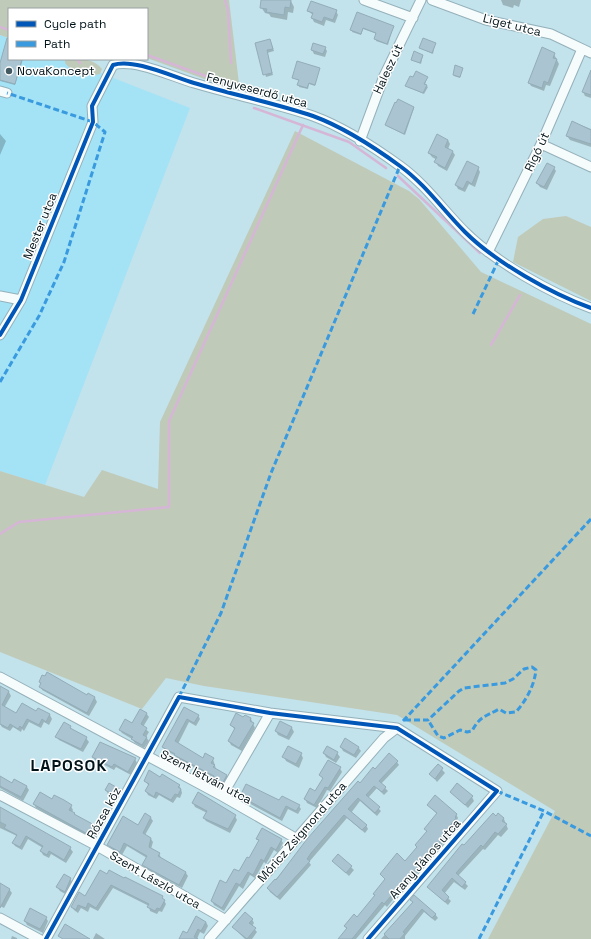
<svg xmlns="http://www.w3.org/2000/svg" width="591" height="939" viewBox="0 0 591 939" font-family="'Space Grotesk',sans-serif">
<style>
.built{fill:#a4e3f6}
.green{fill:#c0cab9}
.shadow{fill:#0003}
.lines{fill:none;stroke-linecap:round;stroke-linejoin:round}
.stream{stroke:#d6b6d6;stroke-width:2.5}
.building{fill:#aac4d2;stroke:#93adb8}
.street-casing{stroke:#94b1ba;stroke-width:11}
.street{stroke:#f6fbfc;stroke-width:9}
.quiet{stroke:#399adf;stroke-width:3;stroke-dasharray:6 3;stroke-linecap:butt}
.cycleway-casing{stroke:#fff;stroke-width:6}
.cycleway{stroke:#0057b8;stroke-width:4}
.poi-dot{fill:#445b63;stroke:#fff;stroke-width:1.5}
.labels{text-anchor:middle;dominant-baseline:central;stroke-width:3;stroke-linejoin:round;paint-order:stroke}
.street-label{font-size:12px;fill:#001319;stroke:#fff}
.poi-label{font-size:12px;fill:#001319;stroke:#fff;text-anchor:start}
.district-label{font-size:16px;font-weight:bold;letter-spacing:1px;fill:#001319;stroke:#fff}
</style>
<rect width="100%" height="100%" fill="#c2e2ec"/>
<path class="built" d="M0,35L9,38V59H65L190,108L45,485L0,471Z"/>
<path class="green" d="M0,0H229L240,92L147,58V9H9V38L0,35Z
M65,59C78,59 93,57 102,69L100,74C89,77 71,72 65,63Z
M295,131L409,191L419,199L481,272L591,324V939H488L555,811L397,715L204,686L166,678L142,709L0,652V471L84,497L102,470L158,489L160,422Z
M566,216L591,227V301L513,262L518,237L543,219Z"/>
<path class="shadow" d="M262,0L291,1L294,7L293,13L288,12L287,20L271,17L269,14L265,13L261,7Z
M501,0H521L519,7L514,5L513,8L503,5Z
M308,11H336L338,15L335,23L326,20L324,26L314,22L312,18L313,15Z
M358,13L393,27L388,45L376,41L377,34L363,29L361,35L352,32Z
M271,42L274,51L267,53L273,75L266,77L256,44Z
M435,44L433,54L420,48Z
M325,48L327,51L325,57L314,54L312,50Z
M9,49V59H23L15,85L0,81V66Z
M554,54L559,64L550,86L546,85L544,91L531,86L529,82Z
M423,55L421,64L413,60Z
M319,68L315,86L309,84L308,89L299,87L300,81L293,78Z
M462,68L460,78L454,76V74Z
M591,72V98L585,96L583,92Z
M427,77L425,85L428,87L424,94L406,86Z
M414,108L405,135L387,126L386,125Z
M573,122L591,129V147L570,140L567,136Z
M0,134L6,141L0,155Z
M448,140L450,144L448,149L453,152L455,155L447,171L438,166L436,162L437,160L432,157L429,153Z
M478,168L480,172L475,187L469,184L465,192L458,189L456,185Z
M554,168L556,171L547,190L540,187L537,183Z
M47,673L87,697L88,695L95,698L97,702L89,716L42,690L40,682Z
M0,688L9,692L11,696L4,708L17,715L37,713L39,709L50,715L52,719L49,725L44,722L41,728L29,722L24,731L22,729L21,732L13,727L10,731L2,727L0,724Z
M185,708L198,715L200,719L196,726L189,722L178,744L203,759H213L216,769L227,776L229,779L223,790L215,785L213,782L215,778L177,759L176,756L165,750L163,747Z
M146,713L149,717L143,727L149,732L146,737L149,741L144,748L135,743L132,739L122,733L120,730L132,724Z
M245,716L251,719L255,728L242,751L231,745L229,741L235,730L231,725L244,719Z
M281,722L292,728L294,732L289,740L278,735L276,731Z
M70,727L73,731L86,738L89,742L83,752L59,740L57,737Z
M328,747L337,753L340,757L336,763L326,757L324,753Z
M341,747H358L361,751L356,758L343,751Z
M301,754L303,758L299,768L286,761L284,757Z
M93,757L135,759L137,763L131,775L116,767L114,770L95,760Z
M397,762L399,765L381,784L388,791L384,795L377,788L368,798L381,811L377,816L360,801L351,813L366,825L368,829L365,833L347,818L309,862L311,865L280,900L270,892L268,888L360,784L375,771Z
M438,765L445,773L437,782L431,774Z
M340,768L342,772L330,791L327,790L317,808L307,803L305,799L316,793L324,780L320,775Z
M0,777L13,784L15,780L27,787L29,790L23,801L0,788Z
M161,778L179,785L181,789L182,793L180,798L177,797L173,803L159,795L156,799L148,795L146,791L149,786L145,781Z
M106,790H120L123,794L120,800L108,794Z
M451,792L472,797L474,801L468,808Z
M241,796L280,801L299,806L301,809L298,814L288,809L282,821L243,800Z
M53,800L71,806L73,810L72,812L75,816L97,828L100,832L95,840L36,808L34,804Z
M193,803L235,816L237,820L230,833L206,821L204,818L207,813L195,807Z
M428,805L456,814L458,818L457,820L458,822L449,833L450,836L400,893L399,892L387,907L385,905L356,939H339L347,930L345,926L357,918L376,896L374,894L386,880L381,874L406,862L418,848L428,832L426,829L437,814Z
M0,810L70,848L73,852L66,863L51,854L49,858L43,855L41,851L43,848L28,839L22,850L15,846L13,843L17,836L0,828Z
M498,815L504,819L508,829L501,837L498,835L485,850L483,849L458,876L468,886L465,890L454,882L444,894L451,901L448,905L428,887L464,847Z
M106,818L102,827L98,825L97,824Z
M151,818L153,821L145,835L151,839L153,842L151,849L159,853L161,858L186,873L188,876L182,888L145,868L143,865L147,858L127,846L122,855L111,849L109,845Z
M258,839L281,840L283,843L278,853L274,850L266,864L264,862L255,878L250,875L243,889L239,886L224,911L214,905L212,901L250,860L259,842Z
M338,855L354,870L349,876L333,861Z
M107,875L162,897L166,904L162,912L159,911L157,914L150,911L149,906L113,888L98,911L90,907L88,912L81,908L78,913L74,910L72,907L86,897Z
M70,879L73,883L67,895L60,891L57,887Z
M0,884L9,889L12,893L4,908L0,906Z
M412,900L435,914L438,918L435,921L424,912L405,936V939H381L413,903Z
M46,918L48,921L43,933L27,925L25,921Z
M252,919L254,923L252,926L257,932L252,939H245L233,927Z
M206,922L208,926L204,934L200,932L197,939H180Z
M96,933L105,939H93Z
M12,936L17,938V939H11Z"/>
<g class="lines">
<path class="stream" d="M225,0L228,10L231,63
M0,27L9,30
M147,55L250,92
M77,59L80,63
M254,108L349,142L386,168
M398,176L480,253
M491,345L520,295
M0,534L19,522L169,507V421L303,125"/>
</g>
<path class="building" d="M261,0H291L290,8L285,7L284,15L266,12L267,9L260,8Z
M311,1L337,10L333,20L324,17L322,22L311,18L313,13L307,11Z
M357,12L394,26L387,44L374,39L376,33L363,28L361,34L350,30Z
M7,38H9V59H22L15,84L0,80V63Z
M423,38L436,43L432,53L419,48Z
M270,39L273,49L267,50L272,73L263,75L255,43Z
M313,43L326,47L323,54L311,50Z
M542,47L555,53L553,58L557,59L548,83L544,81L542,88L528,83Z
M414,51L423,55L420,63L411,60Z
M297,61L320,68L315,85L309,83L307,88L297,85L299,80L292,78Z
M455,65L463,68L460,77L453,75Z
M591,70V95L582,92Z
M416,71L428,77L424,84L427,85L423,93L405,86L410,76L413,77Z
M398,99L414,107L404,134L385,125L395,102L396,103Z
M572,121L591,130V144L566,136Z
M437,134L448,140L445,147L453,151L445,168L434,162L437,157L428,153Z
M467,161L479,167L472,184L467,181L463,189L455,185Z
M547,163L555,167L544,187L536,183Z
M47,672L87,695L88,693L95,697L87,713L39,687L41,683L39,682L42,675L45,676Z
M0,686L9,691L2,705L16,713L22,703L36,711L38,708L50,714L46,722L42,719L39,725L27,719L22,728L20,726L18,729L10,724L8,728L0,724Z
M184,707L199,715L194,723L187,719L175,741L203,758L205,753L214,758L211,763L215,765L213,767L227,775L221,786L212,782L214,776L174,755L175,754L162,747Z
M140,709L147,713L141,724L147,728L143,735L147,737L142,745L131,739L133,737L119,730L125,719L132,723Z
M236,713L243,717L245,715L251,718L250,721L254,723L239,748L228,741L235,728L230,725Z
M280,721L292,727L287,737L275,731Z
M64,722L71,726L70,728L87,737L81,749L55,737Z
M345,738L359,747L354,755L340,747Z
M100,742L136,758L128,772L114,764L112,767L92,757Z
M288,746L302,753L296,764L282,757Z
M327,746L338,752L334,760L323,753Z
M389,753L398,761L379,781L386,787L382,792L374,786L366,795L380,807L375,813L358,798L348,809L367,825L362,830L344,815L311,853L307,859L310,861L277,897L267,888L275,879L276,880L307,839L358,781L360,783L373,767L375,769Z
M328,760L341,767L328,788L325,787L314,805L304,799L310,788L315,791L323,778L319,775Z
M438,764L443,768L435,779L429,774Z
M149,770L160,777L162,774L180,785L178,787L181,789L178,795L175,794L171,800L156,792L154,797L145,791L149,784L144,781Z
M0,776L12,783L14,779L27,786L21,797L0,786Z
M109,783L121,790L117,797L105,790Z
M457,783L473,796L465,805L450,792Z
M246,784L279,800L282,796L300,805L296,811L286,806L280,818L240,796Z
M40,792L52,799L54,795L64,800L72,805L69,810L75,813L74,814L98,827L93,837L33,804Z
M198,792L236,815L228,829L203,818L207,811L192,803Z
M435,795L457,814L455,817L456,818L447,829L449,831L398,889H397L384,904L382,902L352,939H338L347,928L344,926L354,914L357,917L375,895L373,894L385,879L380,874L397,853L405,861L417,847L415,845L427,831L424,829L437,813L427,805Z
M0,807L71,847L64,860L49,851L47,855L40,851L43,846L26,836L20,847L12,843L17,835L4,828L6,825L0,822Z
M145,813L151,817L143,833L151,838L149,847L160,853L158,856L186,872L179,885L142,865L147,856L124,843L120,852L107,845L123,816L138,825Z
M493,813L496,816L498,813L504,818L502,821L507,824L498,834L495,832L483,847L481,845L456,873L466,882L462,887L452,878L442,890L449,897L445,902L427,887L462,844L464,845Z
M102,814L106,817L101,826L96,824Z
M262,828L282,839L276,850L271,847L264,861L261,859L253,875L248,872L240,885L236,883L222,908L211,901L220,880L226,883L234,869L239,871L247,857L249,858L259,840L256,839Z
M338,854L352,866L346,873L332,861Z
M100,870L107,874L109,870L124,878L125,877L163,896L162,898L165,900L160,909L157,908L155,911L147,907L149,904L111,885L96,908L88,903L86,908L78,905L76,910L71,907L79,892L85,896Z
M64,874L71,878L65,892L56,887Z
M0,883L10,889L0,908Z
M414,895L436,914L432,918L422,909L403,932L405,933L400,939H389L384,934L413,902L410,900Z
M30,908L47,917L40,929L24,921Z
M245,912L253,919L249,923L256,928L247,939L232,927Z
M196,916L206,922L201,931L198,929L194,937L198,939H179L183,931L187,933Z
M65,924L90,939H63L58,936Z"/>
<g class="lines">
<g class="street-casing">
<path id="street" d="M364,0L413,18
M432,0L486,20L551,34L591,53
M0,91L7,93
M360,141L384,76L421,0
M541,144L591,167
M488,252L541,144L582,49
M0,296L21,300
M0,335L21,300L93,122L92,106L113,65C134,58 173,77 194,83C234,95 275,103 313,116C343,127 374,147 400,166C425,184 443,210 465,232C495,262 552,294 591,308
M0,677L222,796L297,839
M0,795L97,846L226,920
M222,796L270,713
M0,918L39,939
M46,939L179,697L270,713L397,728L497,791L368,939
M209,939L384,738L397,728"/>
</g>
<use href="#street" class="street"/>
<path class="quiet" d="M473,314L499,259
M0,382L39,316L64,262L105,132L93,122L7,93
M179,697L221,613L271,473L400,166
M405,720H428L459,691L464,688L505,683L513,679L524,669L532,667L536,670C534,686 527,699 516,712L506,713L499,709C485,717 480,716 472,731L467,732L460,730L444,738L438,736L428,720
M403,721L591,519
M497,791L544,811L591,836
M479,939L544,811"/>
<g class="cycleway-casing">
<path id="cycleway" d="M0,335L21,300L93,122L92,106L113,65C134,58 173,77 194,83C234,95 275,103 313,116C343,127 374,147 400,166C425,184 443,210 465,232C495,262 552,294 591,308
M46,939L179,697L270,713L397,728L497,791L368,939"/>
</g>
<use href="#cycleway" class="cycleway"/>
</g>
<circle class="poi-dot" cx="9" cy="71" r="4"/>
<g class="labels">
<g class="street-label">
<text transform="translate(512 25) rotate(14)">Liget utca</text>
<text transform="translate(388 69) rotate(-65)">Halesz út</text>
<text transform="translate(257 90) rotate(15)">Fenyveserdő utca</text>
<text transform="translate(537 152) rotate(-65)">Rigó út</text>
<text transform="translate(40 226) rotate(-68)">Mester utca</text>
<text transform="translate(206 777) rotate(28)">Szent István utca</text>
<text transform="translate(104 813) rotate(-61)">Rózsa köz</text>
<text transform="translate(302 832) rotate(-49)">Móricz Zsigmond utca</text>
<text transform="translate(425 859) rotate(-49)">Arany János utca</text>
<text transform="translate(155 880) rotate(30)">Szent László utca</text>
</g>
<g class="poi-label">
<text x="17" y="71">NovaKoncept</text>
</g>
<g class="district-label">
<text x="69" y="765">LAPOSOK</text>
</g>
</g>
<rect x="8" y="8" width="140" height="52" fill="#ffffff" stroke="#99a1a3"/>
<rect x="16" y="21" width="20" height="6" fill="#0057b8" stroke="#99a1a3"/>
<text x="44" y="28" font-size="12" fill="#001319">Cycle path</text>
<rect x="16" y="41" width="20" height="6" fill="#399adf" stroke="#99a1a3"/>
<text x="44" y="48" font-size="12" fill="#001319">Path</text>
</svg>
